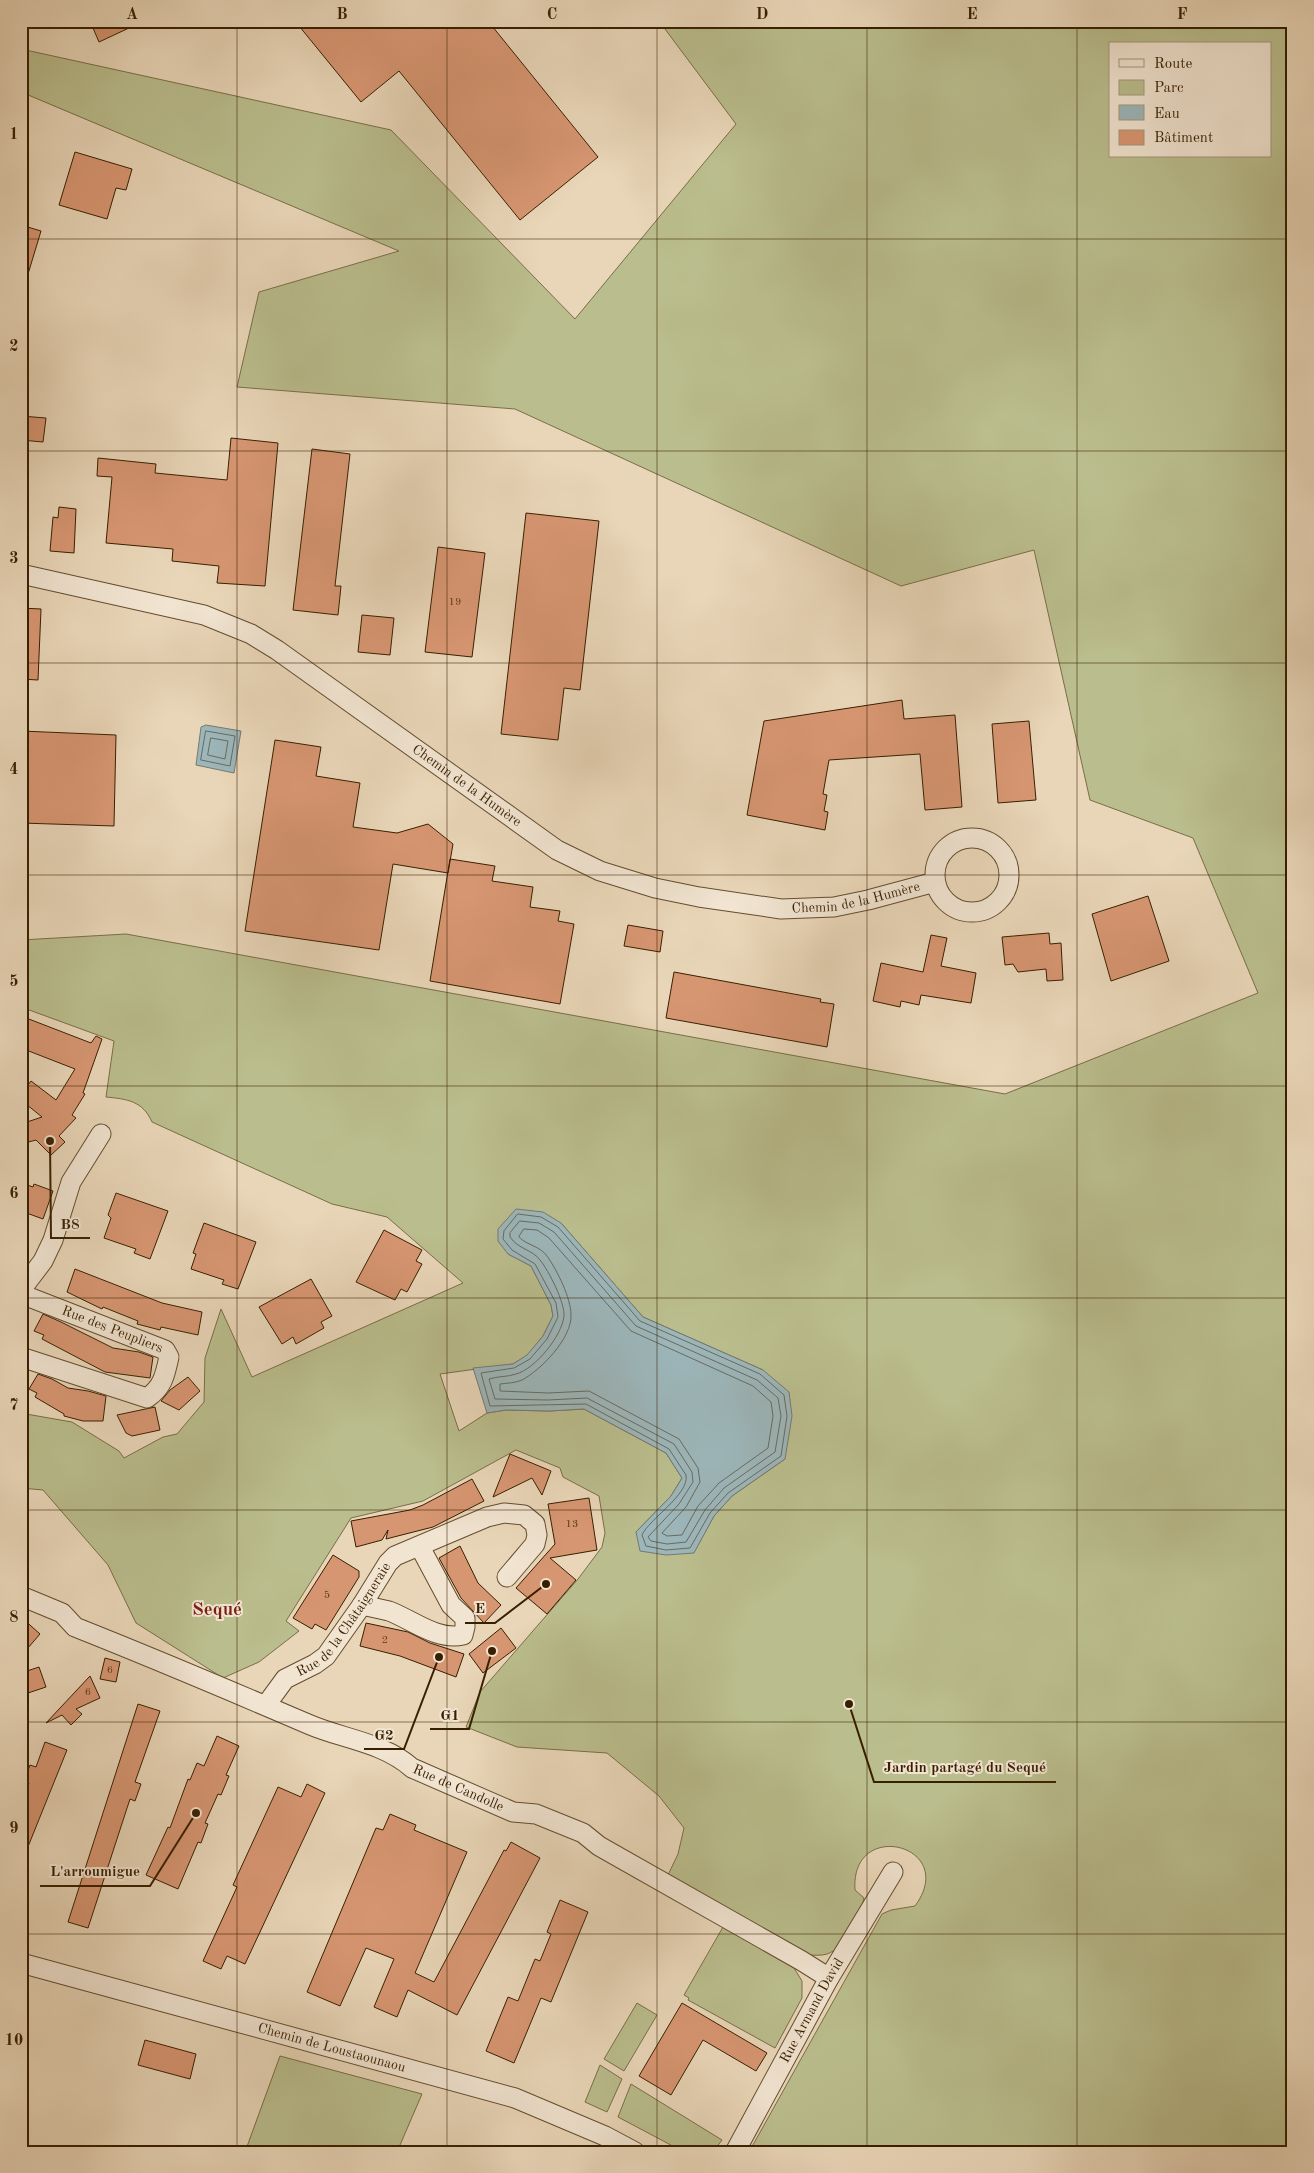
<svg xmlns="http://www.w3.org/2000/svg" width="1314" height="2173" viewBox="0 0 1314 2173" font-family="'Old Standard TT',serif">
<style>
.green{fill:#babd8d;stroke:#796e46;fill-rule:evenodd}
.water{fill:#9cb6ba;stroke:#747a70}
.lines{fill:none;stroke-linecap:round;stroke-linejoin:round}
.shore{stroke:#6a6a5d;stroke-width:1}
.building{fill:#d79672;stroke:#381f00}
.street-casing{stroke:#644d2e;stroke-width:21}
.street{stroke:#f1e4d1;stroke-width:19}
.grid{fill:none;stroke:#381f00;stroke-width:1;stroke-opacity:0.55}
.labels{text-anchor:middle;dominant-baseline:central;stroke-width:4;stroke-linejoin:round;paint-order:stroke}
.number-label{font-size:11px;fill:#603d1c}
.street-label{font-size:14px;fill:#381f00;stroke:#f1e4d1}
.district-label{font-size:19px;font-weight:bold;fill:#7a1f14;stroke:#f1e4d1}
.leader{fill:none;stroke:#381f00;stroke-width:2}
.callout-dot{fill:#381f00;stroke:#f1e4d1;stroke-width:2}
.callout-label{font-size:15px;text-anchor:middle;font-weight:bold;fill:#381f00;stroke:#f1e4d1;stroke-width:4;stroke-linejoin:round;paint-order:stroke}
.neatline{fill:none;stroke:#381f00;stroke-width:2}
.grid-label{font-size:16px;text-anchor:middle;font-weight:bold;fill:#381f00}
</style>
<rect width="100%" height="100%" fill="#e9d6b8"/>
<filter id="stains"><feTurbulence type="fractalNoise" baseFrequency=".004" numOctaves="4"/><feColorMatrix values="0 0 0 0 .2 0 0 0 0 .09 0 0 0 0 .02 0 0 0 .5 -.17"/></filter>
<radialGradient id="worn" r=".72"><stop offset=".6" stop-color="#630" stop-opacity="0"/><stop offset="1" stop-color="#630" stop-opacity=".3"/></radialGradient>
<path class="green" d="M659,21H1293V2152H749L882,1914L891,1910L915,1906C960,1845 850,1817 855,1890L864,1898C860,1916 847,1947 827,1954C821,1956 813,1955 807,1955L667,1877L678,1854L684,1828L659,1796L607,1753L517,1747L466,1727L480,1692L578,1579L602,1547L605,1533L599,1496L563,1477L560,1468L516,1450L423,1501L351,1518L286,1621L299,1631L259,1662L223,1678L136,1623L108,1565L43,1490L21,1488V1428L26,1414L72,1422L119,1451L124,1458L163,1437L177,1434L204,1402L205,1358L221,1309L252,1377L463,1283L387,1217L332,1204L152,1122C143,1101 127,1099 106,1097L114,1041L21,1007V940L126,934L1005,1094L1258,993L1193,838L1090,800L1034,550L901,586L515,409L237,387L259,292L399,251L21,92V49L391,130L575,319L736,124ZM1110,44H1270V156H1110ZM561,1223L643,1317L763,1370L785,1459L732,1496L714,1516L694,1552L636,1532L671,1496L682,1478L666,1453L584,1409L549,1411L506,1410L487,1413L459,1431L440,1374L513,1364L528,1355L543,1336L553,1316L551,1305L531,1266L508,1254Z
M723,1927L794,1968L802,1981V1998L775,2048L688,2000L689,1998L684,1995Z
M637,2003L657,2015L624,2071L604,2059Z
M280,2056L422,2094L397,2152H245Z
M600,2065L622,2079L607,2112L585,2102Z
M631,2084L722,2140L713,2152H684L618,2117Z"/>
<path class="water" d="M206,725L241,731L234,773L196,765L201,727Z
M516,1209L543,1212L561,1223L643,1317L763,1370L789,1392L792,1416L785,1459L732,1496L714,1516L694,1553L666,1555L640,1551L636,1532L671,1496L682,1478L666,1453L584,1409L549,1411L506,1410L487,1413L473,1368L513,1364L527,1355L543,1336L553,1316L551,1305L531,1266L508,1254L498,1241V1229Z"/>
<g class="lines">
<path class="shore" d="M206,731L235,736L230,766L201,760Z
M211,738L228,741L225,759L208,755Z
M518,1214L541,1217L558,1227L640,1321L760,1374L784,1395L787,1416L781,1456L728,1493L710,1513L690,1548L666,1550L646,1546L642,1535C649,1519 690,1494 686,1475L669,1449L586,1404L490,1406L481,1373L514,1368L530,1359L547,1339L558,1317L556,1303L535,1264L512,1250L503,1239L504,1231Z
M520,1221L539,1223L554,1232L636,1326L757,1380L778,1398L781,1416L775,1452L724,1488L705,1510L686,1542L667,1544L651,1541L648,1537L679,1504L693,1482L692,1472L674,1444L587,1398L548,1400L495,1399L489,1379C498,1376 508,1377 516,1374C535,1369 562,1336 564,1316C565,1303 549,1271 540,1260C533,1250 518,1249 510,1237V1233Z
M524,1229L537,1230L549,1238L631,1331L753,1386L771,1402L773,1416L768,1448L719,1483L698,1506L682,1535L667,1536L662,1533L686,1507L700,1482L698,1468L679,1439L589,1391L548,1393L500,1391V1384C507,1383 516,1383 522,1380C541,1370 572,1338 571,1315C571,1298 557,1270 547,1256C540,1246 526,1245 519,1237Z"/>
</g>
<path class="building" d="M90,21H144L99,42Z
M295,21H488L598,157L520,220L399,71L361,102Z
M75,152L132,169L126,190L116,188L107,219L59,205Z
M21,225L41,231L25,284L21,283Z
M21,416L46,418L43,442L21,440Z
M231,438L278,443L265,586L217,583L219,566L172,561L173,549L106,543L112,477L97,476L98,458L156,464L155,473L227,480Z
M312,449L350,454L335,586H341L338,615L293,610Z
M59,507L76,509L74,553L50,551L53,517L58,518Z
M526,513L599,521L580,690L564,688L558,740L501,734Z
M438,547L485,553L472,657L425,652Z
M21,608L41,609L38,680L21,679Z
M362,615L394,618L390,655L358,652Z
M902,700L904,719L955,715L962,807L925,810L920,754L829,760L823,794L827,795L824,811L828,812L825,830L747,815L764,721Z
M1029,721L1036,800L998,803L992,724Z
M21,731L116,735L114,826L21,823Z
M275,740L321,747L316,776L360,783L353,827L397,833L428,824L453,844L448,873L393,864L379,950L245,931Z
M450,859L495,866L492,881L533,887L530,907L560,911L558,921L574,924L560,1004L430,981Z
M1148,896L1169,961L1111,981L1092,914Z
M628,925L663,931L660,952L624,946Z
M1049,933L1050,944L1061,943L1063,980L1047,981L1046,969L1018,972L1013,964L1005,965L1002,937Z
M931,935L947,938L941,966L976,973L971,1003L921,995L919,1005L901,1001L900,1007L873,1001L881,963L923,972Z
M674,972L821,999L820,1002L834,1004L827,1047L666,1018Z
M21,1016L91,1043L96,1036L102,1039L83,1093L85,1094L72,1115L76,1118L59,1136L65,1142L51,1155L36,1140L21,1144V1124L42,1117L21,1100V1094L31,1081L56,1100L75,1069L21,1048Z
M21,1183L33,1187L34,1184L53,1191L43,1219L21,1211Z
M116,1193L168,1211L150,1259L134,1253L136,1249L104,1238L111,1218L108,1215Z
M204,1223L256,1242L238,1289L222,1284L224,1280L191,1269L196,1254L193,1253Z
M384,1230L422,1250L416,1261L422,1264L407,1292L401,1289L395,1300L356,1282Z
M75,1269L162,1303L202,1312L198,1335L161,1327L160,1330L137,1324L138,1321L103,1307L102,1309L67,1292Z
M311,1279L332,1316L321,1322L324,1328L296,1344L293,1337L282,1344L259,1307Z
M43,1314L61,1322L113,1348L139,1352L153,1357L150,1378L105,1372L42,1339L44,1335L34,1331Z
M38,1374L52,1379L68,1388L88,1391L106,1396L103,1421H83L64,1416V1414L35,1397L37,1393L29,1389Z
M188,1377L200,1391L179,1410L161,1401L170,1390Z
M155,1407L160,1430L132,1436L126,1433L117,1415Z
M510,1454L551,1471L542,1495L532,1478L493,1497Z
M472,1479L484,1501L433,1527L386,1539L388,1530L382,1540L356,1547L351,1521L410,1510L423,1505Z
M589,1498L597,1550L550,1558L576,1580L547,1614L516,1588L555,1544L548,1504Z
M460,1546L478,1583L501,1605L484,1623L461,1598L439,1558Z
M333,1555L359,1571V1577L326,1630L315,1624L312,1629L293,1618Z
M21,1617L40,1634L21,1656Z
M366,1623L408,1632L430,1643L464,1654L456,1677L400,1656L360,1646Z
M501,1628L516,1648L483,1673L469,1654Z
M105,1658L120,1662L116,1682L100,1679Z
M39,1667L46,1687L28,1693L21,1673Z
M90,1676L100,1698L76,1709L82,1714L71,1725L62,1715L46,1723Z
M138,1704L160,1711L135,1782L141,1784L135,1801L130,1799L88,1928L68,1922Z
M217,1736L239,1746L226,1775L229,1776L221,1795L218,1794L205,1823L208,1824L201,1843L198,1842L178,1889L146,1875L168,1827L170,1828L188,1779L190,1780L197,1763L204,1766Z
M45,1742L67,1750L21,1864V1804L29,1783L24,1781L30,1765L36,1767Z
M307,1784L325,1793L245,1964L227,1956L221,1969L203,1961L237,1887L233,1885L278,1787L301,1797Z
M390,1814L416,1825L414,1830L467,1852L415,1973L434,1982L504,1850L506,1851L511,1842L540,1858L457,2015L408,1990L397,2017L374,2007L394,1959L366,1948L340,2006L307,1992L376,1828L383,1830Z
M560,1900L588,1912L551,2002L541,1998L514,2063L486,2051L508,1997L518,2001L535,1959L540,1961L551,1934L547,1932Z
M682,2003L767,2053L756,2071L703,2040L671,2095L639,2076Z
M145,2040L196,2054L190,2079L138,2065Z"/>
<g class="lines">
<g class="street-casing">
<g id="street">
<path id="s1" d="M21,574L204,615L251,634L277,650L557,850L600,871L655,888L699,897L781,909L834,907L868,900L935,882"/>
<circle cx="972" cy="875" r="37"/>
<path d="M21,1290L43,1261L53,1240L71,1182L101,1134"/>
<path id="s2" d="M21,1294L165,1350L169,1357C165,1375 163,1387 147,1398L21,1357"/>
<path id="s3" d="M21,1596L62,1613L75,1627C153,1658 231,1691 308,1724C342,1739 383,1742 412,1768L513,1812L536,1814L583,1833L599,1846L802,1961L829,1978"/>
<path d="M362,1605C371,1607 380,1609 389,1611C413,1620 437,1641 463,1635L465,1627V1618L451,1605L420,1547"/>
<path id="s4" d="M266,1705L285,1679L315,1664L326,1656L362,1605L388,1563L395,1556L487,1517L504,1513L524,1515L535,1524L537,1535L535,1544L507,1577"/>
<path id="s5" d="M21,1963L515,2098L605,2136L635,2152"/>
<path id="s6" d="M735,2152L829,1978L893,1872"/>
</g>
</g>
<use href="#street" class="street"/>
</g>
<path class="grid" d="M237,21V2152M447,21V2152M657,21V2152M867,21V2152M1077,21V2152M21,239H1293M21,451H1293M21,663H1293M21,875H1293M21,1086H1293M21,1298H1293M21,1510H1293M21,1722H1293M21,1934H1293"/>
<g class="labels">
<g class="number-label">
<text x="455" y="602">19</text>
<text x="572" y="1524">13</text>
<text x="327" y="1595">5</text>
<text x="385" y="1640">2</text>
<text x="110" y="1670">6</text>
<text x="88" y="1692">6</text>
</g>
<g class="street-label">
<text stroke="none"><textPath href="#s1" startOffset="502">Chemin de la Humère</textPath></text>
<text stroke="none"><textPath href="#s1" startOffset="922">Chemin de la Humère</textPath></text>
<text stroke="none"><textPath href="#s2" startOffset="98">Rue des Peupliers</textPath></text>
<text stroke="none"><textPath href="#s4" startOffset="118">Rue de la Châtaigneraie</textPath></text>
<text stroke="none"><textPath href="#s3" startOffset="480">Rue de Candolle</textPath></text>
<text stroke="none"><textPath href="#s6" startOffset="161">Rue Armand David</textPath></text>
<text stroke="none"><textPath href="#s5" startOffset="322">Chemin de Loustaounaou</textPath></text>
</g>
<g class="district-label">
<text x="217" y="1610">Sequé</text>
</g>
</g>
<path class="leader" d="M50 1141L51 1238H90M546 1584L495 1623H465M492 1651L469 1729H430M439 1657L404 1749H364M849 1704L874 1782H1056M196 1813L150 1886H40"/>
<g class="callout-dot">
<circle cx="50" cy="1141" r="5"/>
<circle cx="546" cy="1584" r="5"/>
<circle cx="492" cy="1651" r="5"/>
<circle cx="439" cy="1657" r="5"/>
<circle cx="849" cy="1704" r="5"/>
<circle cx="196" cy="1813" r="5"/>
</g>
<g class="callout-label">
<text x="70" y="1229">B8</text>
<text x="480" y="1613">E</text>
<text x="450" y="1720">G1</text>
<text x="384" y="1740">G2</text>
<text x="965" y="1772">Jardin partagé du Sequé</text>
<text x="95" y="1876">L'arroumigue</text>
</g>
<rect width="1314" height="2173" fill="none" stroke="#e9d6b8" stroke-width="55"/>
<rect x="1109" y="42" width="162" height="115" fill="#f1e4d1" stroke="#a7957d"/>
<rect x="1119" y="59" width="25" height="8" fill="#f1e4d1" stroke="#a7957d"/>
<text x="1154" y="68" font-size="15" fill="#381f00">Route</text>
<rect x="1119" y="80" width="25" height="15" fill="#babd8d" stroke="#a7957d"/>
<text x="1154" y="92" font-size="15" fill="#381f00">Parc</text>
<rect x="1119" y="105" width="25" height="15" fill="#9cb6ba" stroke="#a7957d"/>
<text x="1154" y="118" font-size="15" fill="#381f00">Eau</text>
<rect x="1119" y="130" width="25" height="15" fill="#d79672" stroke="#a7957d"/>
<text x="1154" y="142" font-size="15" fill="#381f00">Bâtiment</text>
<rect x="28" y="28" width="1258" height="2118" class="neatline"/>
<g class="grid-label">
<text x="132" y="19">A</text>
<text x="342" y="19">B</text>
<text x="552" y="19">C</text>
<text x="762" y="19">D</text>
<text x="972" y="19">E</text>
<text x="1182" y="19">F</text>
<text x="14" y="139">1</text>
<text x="14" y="351">2</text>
<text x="14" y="563">3</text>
<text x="14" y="774">4</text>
<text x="14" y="986">5</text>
<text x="14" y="1198">6</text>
<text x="14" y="1410">7</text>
<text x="14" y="1622">8</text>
<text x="14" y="1833">9</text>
<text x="14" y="2045">10</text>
</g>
<rect width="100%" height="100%" filter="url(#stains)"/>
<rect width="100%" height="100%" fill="url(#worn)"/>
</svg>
